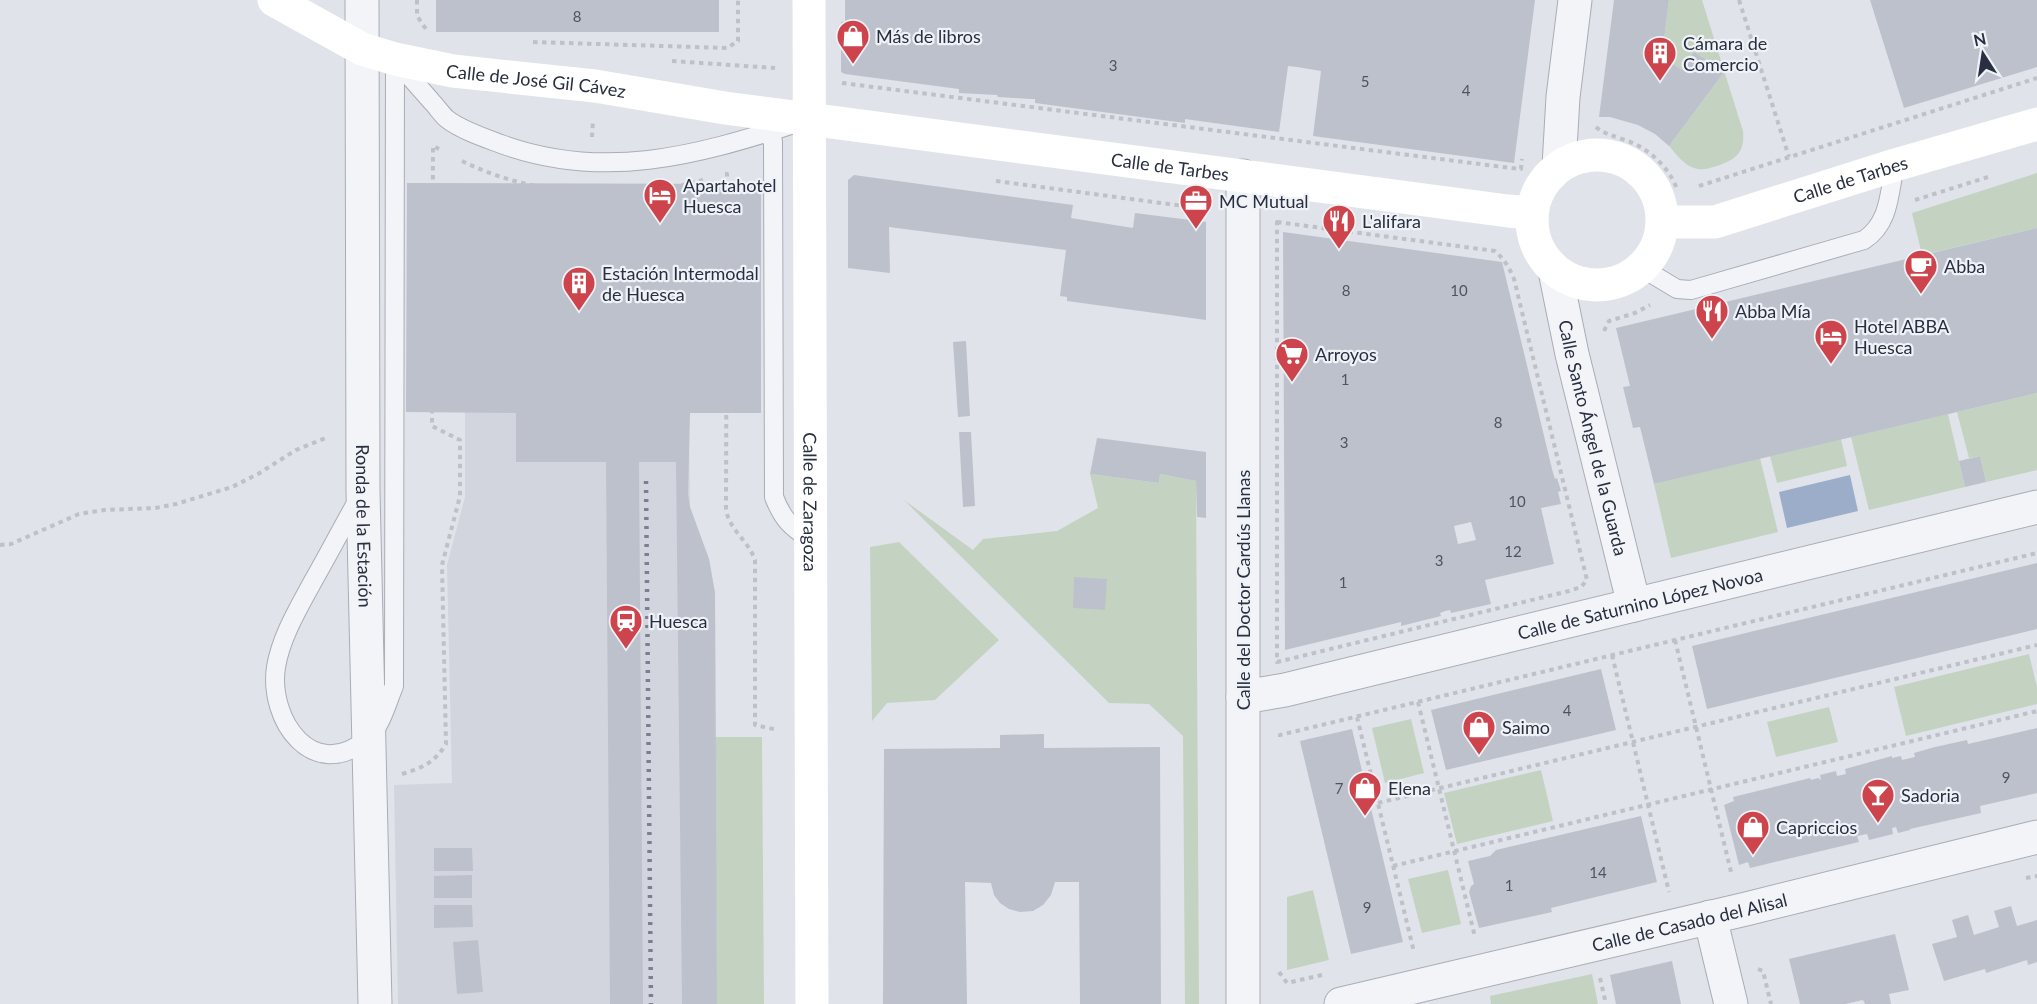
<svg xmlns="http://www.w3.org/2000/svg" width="2037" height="1004" viewBox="0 0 2037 1004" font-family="Lato,sans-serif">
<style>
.built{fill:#d2d5de}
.green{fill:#c4d3c1}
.water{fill:#9badc9}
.building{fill:#bdc1cc;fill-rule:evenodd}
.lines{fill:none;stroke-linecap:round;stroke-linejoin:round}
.lane-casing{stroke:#a9adb6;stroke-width:20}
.street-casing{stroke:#a9adb6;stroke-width:35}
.path{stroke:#bec1c7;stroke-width:4;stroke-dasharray:4.5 4.5;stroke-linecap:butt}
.lane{stroke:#f3f4f7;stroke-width:18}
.street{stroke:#f3f4f7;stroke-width:33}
.secondary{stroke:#fff;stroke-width:33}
.rail{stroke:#798092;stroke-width:4.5;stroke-dasharray:3 6;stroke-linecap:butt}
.labels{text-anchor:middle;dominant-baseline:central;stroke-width:4.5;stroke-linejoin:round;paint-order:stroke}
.number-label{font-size:15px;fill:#4d5463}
.poi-label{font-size:18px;fill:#282f40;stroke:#eff2f6;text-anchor:start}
.street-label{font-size:18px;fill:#282f40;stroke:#eff2f6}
</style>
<rect width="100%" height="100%" fill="#e0e3e9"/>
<path class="built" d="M465,412L516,413L689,431L690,507L709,559L715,593L717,1004H398L394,785L452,783L447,565L465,497Z"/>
<path class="green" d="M1669,0H1702L1743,131C1745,153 1736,159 1717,166C1709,168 1703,171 1694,168C1684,165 1676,154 1669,146L1725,71L1694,52L1682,70L1662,56Z
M2037,173V228L1922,255L1912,213Z
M2037,393V470L1986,482L1980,456L1969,458L1957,412Z
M1948,414L1965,487L1869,510L1851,437Z
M1841,439L1847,466L1777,483L1770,456Z
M1760,458L1778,532L1671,558L1654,484Z
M1090,474L1159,483L1160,474L1196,481L1199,1004H1185L1183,736L1149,704L1109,703L904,500L973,550L983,539L1057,531L1098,508Z
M899,542L999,640L935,700L887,703L872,721L870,547Z
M2029,654L2037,687V704L1906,736L1894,687Z
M1829,707L1838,742L1776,757L1767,722Z
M1411,719L1424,773L1385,783L1372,728Z
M715,737H762L764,1004H717Z
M1541,770L1553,821L1457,844L1444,793Z
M1448,870L1461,924L1422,933L1408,879Z
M1313,890L1329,960L1287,970V897Z
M1592,974L1598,1004H1491L1490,996Z"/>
<path class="water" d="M1850,475L1858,511L1787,528L1779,492Z"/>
<path class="building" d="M436,0H719V32H436Z
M845,0H1535L1514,163L1313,136L1321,71L1297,67L1288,66L1279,132L1185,119V123L1035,103V99H1031L998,97L997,95L959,93V89L845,74L841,72V22L845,21Z
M1614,0H1669L1662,56L1682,70L1694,52L1725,71L1669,146L1655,134L1638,125L1610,117H1599Z
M1870,0H2037V67L1904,108Z
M854,175L1073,205L1071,218L1133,228L1132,235L1135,213L1206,222V320L1067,301V297L1060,296L1066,250L889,227L890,273L848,268V180Z
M407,183L761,184V413H690L688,494L690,507L709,559L715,593L717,1004H682L676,462H639L643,1004H610L606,462H516V413L406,412Z
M2037,228V393L1654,484L1640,427L1633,428L1623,387L1630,386L1616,328Z
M1283,232L1502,262L1552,469L1555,479L1557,478L1561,491L1558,492L1561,504L1541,508L1554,564L1485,580L1491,604L1451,613L1450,610L1445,611L1440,613L1441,616L1401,626V622L1285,650ZM1471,522L1476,540L1458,544L1454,526Z
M966,341L970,416L958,417L953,342Z
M959,432H971L975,506L963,507Z
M1097,438L1206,452V518L1197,517L1196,481L1160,474L1159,483L1090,474Z
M1980,456L1986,482L1965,487L1959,461Z
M2037,563V629L1707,709L1692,646Z
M1074,577L1107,579L1105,610L1073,608Z
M1601,669L1616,730L1446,770L1431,710Z
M2037,728V793L1980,806L1981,813L1910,829V830L1898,833L1896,827L1892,828L1893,834L1869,840L1867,834L1857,836L1859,842L1750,868L1748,862L1739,865L1724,805L1734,801L1733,797L1810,778L1811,780L1818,778L1821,780L1820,775L1836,771L1837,776L1846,774L1845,769L1892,756V758L1901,756L1902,760L1915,757L1914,753L1935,747L1967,740L1968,744Z
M1352,729L1403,942L1351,954L1300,741Z
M1044,734V748L1160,747L1161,1004H1080L1079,882H1055L1051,895L1043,905L1033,911L1020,912L1009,909L1000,903L994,895L991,883L965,882L967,1004H883L884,749L1000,748V735Z
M1641,816L1657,882L1551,908L1552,912L1479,928L1469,892L1471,886L1474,884L1468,861L1490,856L1496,850Z
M434,848H472L473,871H434Z
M472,875V898H434V876Z
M434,905H472L473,927L434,928Z
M2011,906L2017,926L2037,920V962L2028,965L2027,960L1986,973L1985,969L1944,981L1932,944L1957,937L1952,920L1968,915L1974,935L1999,927L1994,911Z
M1895,934L1909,990L1889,994L1891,1004H1865L1863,1000L1845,1004H1800L1789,959Z
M478,940L483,992L457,994L453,942Z
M1672,961L1681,1004H1616L1610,975Z"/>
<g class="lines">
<g class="lane-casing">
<path id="lane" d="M396,61C408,75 420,88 432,102C437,107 442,115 447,119C461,130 485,138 501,144C603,181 695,156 794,124
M767,133L773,141L774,497C783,520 791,527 811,540
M1642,268L1677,289L1691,290L1864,240C1890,223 1889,193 1895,165
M359,498C343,526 328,555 312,583C298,609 281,637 276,667C268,720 313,784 367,739C381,727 387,703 394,686L395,59"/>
</g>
<g class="street-casing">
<g id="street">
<path id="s1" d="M362,0L363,491L375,1004"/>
<path d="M1559,166L1563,97L1575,0"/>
<path id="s2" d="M1555,271L1572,354L1634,605"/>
<path id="s3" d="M1243,697L1285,690L2037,507"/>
<path d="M1710,917L1731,1004"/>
<path d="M1243,1004V176"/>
<path id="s4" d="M1341,1004L1746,909L2037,837"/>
</g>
</g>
<path class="path" d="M417,0V16L426,29
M1739,0L1789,157
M533,42L727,48L738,41V0
M672,61L775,68
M842,83L1511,168L1521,169L1522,159
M1596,127C1604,134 1612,135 1622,139C1646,146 1668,165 1677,189
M592,137L593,120
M462,161C535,197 625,202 703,180
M725,174H727L726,509C729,530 748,540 755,560V725L778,730
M996,181L1206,209L1208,211
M1699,186L2037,78
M1915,200L1988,177
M1277,222L1495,251C1504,259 1509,267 1514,279L1587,580L1581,587L1569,591L1277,662Z
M1604,331L1609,321L1635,313L1650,305
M0,545L11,544L79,514L104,510L155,508L176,504L232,487L258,474L296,450L328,437
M1675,640L1732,876
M1612,655L1669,892
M1418,702L1475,937
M1357,717L1414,952
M1280,737V735L2037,553
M402,774C424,767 434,763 446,744L442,565L460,496V440L432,426L433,146L439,149
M1378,803L2037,645
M1393,866L2037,711
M2026,878L2037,876
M1758,969L1763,971L1771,1004
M1279,972L1287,983L1322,975
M1600,978L1606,1004"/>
<use href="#lane" class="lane"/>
<use href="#street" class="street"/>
<g class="secondary">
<path id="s5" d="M274,0L362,49L395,59L453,71L595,86L725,108L1508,211L1531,213"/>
<path id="s6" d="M809,0L812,1004"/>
<circle cx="1597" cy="220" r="65"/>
<path id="s7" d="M1662,222H1715L1895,165L2037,124"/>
</g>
<path class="rail" d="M646,481L651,1004"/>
</g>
<defs>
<g id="shop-pin" transform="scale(1.725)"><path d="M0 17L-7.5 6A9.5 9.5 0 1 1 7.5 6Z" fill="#ce444d" stroke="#eff2f6"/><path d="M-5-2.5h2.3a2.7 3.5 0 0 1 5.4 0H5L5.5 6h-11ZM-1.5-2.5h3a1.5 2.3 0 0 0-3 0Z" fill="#fff"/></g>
<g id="building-pin" transform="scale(1.725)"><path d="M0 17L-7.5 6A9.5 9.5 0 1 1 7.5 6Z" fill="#ce444d" stroke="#eff2f6"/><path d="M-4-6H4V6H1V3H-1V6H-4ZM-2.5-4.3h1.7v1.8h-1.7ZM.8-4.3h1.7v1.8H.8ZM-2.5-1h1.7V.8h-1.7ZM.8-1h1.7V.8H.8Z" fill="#fff"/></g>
<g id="hotel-pin" transform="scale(1.725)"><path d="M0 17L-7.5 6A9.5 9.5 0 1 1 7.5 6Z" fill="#ce444d" stroke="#eff2f6"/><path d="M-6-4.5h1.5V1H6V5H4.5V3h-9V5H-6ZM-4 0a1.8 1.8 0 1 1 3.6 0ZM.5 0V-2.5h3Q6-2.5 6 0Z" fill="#fff"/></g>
<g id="office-pin" transform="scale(1.725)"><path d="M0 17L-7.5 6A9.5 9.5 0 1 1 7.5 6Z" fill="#ce444d" stroke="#eff2f6"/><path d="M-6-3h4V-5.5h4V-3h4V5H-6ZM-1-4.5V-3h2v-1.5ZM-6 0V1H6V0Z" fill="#fff"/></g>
<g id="restaurant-pin" transform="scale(1.725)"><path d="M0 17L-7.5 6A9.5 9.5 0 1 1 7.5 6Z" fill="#ce444d" stroke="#eff2f6"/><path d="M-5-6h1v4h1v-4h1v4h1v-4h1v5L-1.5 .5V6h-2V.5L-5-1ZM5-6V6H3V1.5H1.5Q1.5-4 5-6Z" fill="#fff"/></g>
<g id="cafe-pin" transform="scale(1.725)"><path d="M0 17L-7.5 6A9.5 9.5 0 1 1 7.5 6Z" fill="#ce444d" stroke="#eff2f6"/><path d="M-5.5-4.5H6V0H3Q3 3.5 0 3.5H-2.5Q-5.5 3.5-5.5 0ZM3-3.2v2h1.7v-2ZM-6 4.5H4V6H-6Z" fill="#fff"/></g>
<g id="supermarket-pin" transform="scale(1.725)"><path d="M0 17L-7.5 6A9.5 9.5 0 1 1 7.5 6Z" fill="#ce444d" stroke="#eff2f6"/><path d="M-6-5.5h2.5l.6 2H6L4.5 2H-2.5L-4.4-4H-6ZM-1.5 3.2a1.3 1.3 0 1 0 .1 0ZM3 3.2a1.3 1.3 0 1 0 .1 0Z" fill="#fff"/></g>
<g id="station-pin" transform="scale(1.725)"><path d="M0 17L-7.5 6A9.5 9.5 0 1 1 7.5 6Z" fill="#ce444d" stroke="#eff2f6"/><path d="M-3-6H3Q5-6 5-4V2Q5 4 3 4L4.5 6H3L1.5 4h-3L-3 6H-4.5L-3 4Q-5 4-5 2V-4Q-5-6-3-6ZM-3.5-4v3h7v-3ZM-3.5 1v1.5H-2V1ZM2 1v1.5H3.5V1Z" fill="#fff"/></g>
<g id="bar-pin" transform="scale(1.725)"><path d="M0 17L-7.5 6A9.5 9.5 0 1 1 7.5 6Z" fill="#ce444d" stroke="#eff2f6"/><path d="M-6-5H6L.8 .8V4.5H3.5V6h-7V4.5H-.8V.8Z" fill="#fff"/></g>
</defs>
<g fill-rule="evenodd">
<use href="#shop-pin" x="853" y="36"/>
<use href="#building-pin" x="1660" y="53"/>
<use href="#hotel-pin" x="660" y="195"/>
<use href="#office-pin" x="1196" y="201"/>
<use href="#restaurant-pin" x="1339" y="221"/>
<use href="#cafe-pin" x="1921" y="266"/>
<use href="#building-pin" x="579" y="283"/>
<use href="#restaurant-pin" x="1712" y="311"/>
<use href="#hotel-pin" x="1831" y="336"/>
<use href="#supermarket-pin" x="1292" y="354"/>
<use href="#station-pin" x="626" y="621"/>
<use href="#shop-pin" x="1479" y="727"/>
<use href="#shop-pin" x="1365" y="788"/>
<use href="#bar-pin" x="1878" y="795"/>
<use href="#shop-pin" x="1753" y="827"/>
</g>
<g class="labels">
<g class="number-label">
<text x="577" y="16">8</text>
<text x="1113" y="65">3</text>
<text x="1365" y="81">5</text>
<text x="1466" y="90">4</text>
<text x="1346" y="290">8</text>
<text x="1459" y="290">10</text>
<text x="1345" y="379">1</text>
<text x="1498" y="422">8</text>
<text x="1344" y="442">3</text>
<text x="1517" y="501">10</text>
<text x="1513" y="551">12</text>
<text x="1439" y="560">3</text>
<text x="1343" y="582">1</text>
<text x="1567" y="710">4</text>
<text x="2006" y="777">9</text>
<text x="1339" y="788">7</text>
<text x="1598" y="872">14</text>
<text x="1509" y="885">1</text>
<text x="1367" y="907">9</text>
</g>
<g class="poi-label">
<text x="876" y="36">Más de libros</text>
<text x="1683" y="43">Cámara de<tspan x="1683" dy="21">Comercio</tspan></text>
<text x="683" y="185">Apartahotel<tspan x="683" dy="21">Huesca</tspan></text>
<text x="1219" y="201">MC Mutual</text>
<text x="1362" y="221">L'alifara</text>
<text x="1944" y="266">Abba</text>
<text x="602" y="273">Estación Intermodal<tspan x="602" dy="21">de Huesca</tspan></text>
<text x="1735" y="311">Abba Mía</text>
<text x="1854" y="326">Hotel ABBA<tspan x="1854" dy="21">Huesca</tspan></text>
<text x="1315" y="354">Arroyos</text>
<text x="649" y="621">Huesca</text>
<text x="1502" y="727">Saimo</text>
<text x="1388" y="788">Elena</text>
<text x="1901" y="795">Sadoria</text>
<text x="1776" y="827">Capriccios</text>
</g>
<g class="street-label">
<text stroke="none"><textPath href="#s5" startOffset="278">Calle de José Gil Cávez</textPath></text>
<text stroke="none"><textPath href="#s5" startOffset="918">Calle de Tarbes</textPath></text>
<text stroke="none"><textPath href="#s7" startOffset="195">Calle de Tarbes</textPath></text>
<text stroke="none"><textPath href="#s2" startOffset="171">Calle Santo Ángel de la Guarda</textPath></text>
<text stroke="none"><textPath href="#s6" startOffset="502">Calle de Zaragoza</textPath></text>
<text stroke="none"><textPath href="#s1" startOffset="526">Ronda de la Estación</textPath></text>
<text transform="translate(1243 590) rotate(-90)">Calle del Doctor Cardús Llanas</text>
<text stroke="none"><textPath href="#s3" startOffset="408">Calle de Saturnino López Novoa</textPath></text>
<text stroke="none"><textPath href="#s4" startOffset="358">Calle de Casado del Alisal</textPath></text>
</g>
</g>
<g transform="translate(1983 54) rotate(348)" stroke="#eff2f6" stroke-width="4.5" paint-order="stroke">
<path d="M0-4.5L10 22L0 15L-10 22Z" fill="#282f40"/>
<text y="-9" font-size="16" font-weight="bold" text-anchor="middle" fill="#282f40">N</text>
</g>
</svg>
